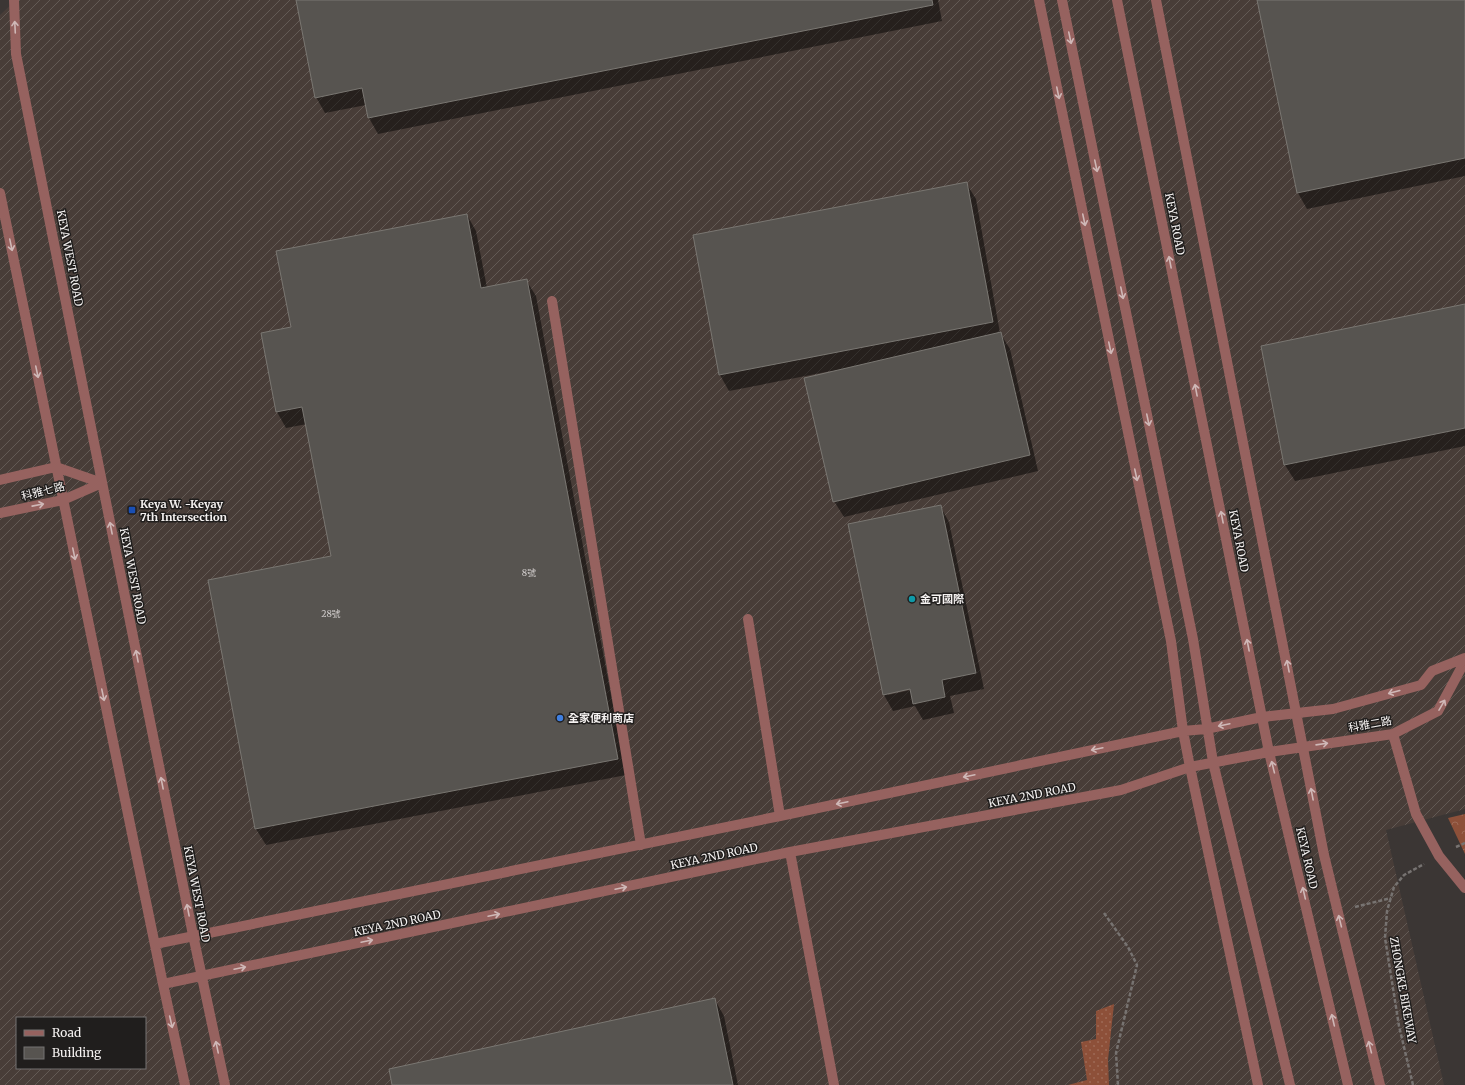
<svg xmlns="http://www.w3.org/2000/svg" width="1465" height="1085" viewBox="0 0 1465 1085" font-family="Merriweather,'Noto Sans TC',serif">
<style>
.industrial{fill:url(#industrial-furrows);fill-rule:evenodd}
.grass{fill:url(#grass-dots)}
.park{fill:url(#park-crowns)}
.shadow{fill:#0007;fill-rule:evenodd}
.building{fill:#575450;stroke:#7a7772}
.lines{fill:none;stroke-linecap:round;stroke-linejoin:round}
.path{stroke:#777371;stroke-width:2.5;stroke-dasharray:4 2;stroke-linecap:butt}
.minor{stroke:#96625f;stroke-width:10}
.oneway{stroke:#cfb8b7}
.transit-dot{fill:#1a4fb4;stroke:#201e1d;stroke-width:1.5}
.culture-dot{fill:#0f9aa8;stroke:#201e1d;stroke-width:1.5}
.shop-dot{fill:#3f7fe0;stroke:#201e1d;stroke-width:1.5}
.labels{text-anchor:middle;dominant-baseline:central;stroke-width:3;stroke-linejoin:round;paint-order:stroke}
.number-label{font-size:9px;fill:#cecac9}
.street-label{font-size:11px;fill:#f5f2f1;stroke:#201e1d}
.poi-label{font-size:11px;font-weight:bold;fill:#f5f2f1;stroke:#201e1d;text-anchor:start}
</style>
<defs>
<pattern id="industrial-furrows" width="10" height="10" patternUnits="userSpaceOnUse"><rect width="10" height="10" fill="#483d38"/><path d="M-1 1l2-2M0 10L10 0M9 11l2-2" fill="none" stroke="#635a55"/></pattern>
<pattern id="grass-dots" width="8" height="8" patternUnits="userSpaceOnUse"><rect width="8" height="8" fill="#8d5039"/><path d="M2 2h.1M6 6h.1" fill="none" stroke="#9e6a56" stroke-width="1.8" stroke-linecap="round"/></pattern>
<pattern id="park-crowns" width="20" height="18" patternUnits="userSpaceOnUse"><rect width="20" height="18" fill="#8d5039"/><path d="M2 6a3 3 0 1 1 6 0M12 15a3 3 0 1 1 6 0" fill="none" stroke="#9e6a56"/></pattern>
</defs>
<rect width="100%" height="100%" fill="#3b3634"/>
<path class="industrial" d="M16,0H1465V809L1386,830L1444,1085H0V15ZM17,1018H145V1068H17Z"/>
<path class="grass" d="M1114,1004L1108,1060L1109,1085H1068L1087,1080L1081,1042L1096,1039V1011Z"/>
<path class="park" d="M1465,814V854L1448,818Z"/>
<path class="shadow" d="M297,0H938L942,21L378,134L369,118L366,105L325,113L316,97Z
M1258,0H1465V176L1307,209L1298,193Z
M966,183L976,199L1000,333L1010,349L1038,471L844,517L834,501L831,371L729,391L720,375Z
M467,215L476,231L487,288L526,280L536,296L626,775L266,845L256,829L209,581L332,557L307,424L286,428L277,412L262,333L292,327Z
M1465,305V446L1295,481L1285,465Z
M940,506L949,522L984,689L950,696L954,713L923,720L915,706L893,711L884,695ZM915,687V689L888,695V693Z
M715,1000L724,1016L738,1085H393Z"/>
<path class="building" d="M296,0H932L933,5L368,118L362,88L315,98Z
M1257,0H1465V158L1297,193Z
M967,182L993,322L719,375L693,235Z
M467,214L481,288L527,279L618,759L255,829L208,580L331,556L302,407L276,412L261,333L291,327L276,251Z
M1465,304V428L1284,465L1261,346Z
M1001,332L1030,455L833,502L804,378Z
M941,505L976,673L942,680L945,697L913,704L910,689L883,695L848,524Z
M715,998L733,1085H392L389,1069Z"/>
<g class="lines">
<path class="path" d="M1456,847L1465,843
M1355,907L1391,898
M1104,913L1128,947L1137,965L1116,1053L1118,1085
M1413,1085L1399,1026L1385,938L1387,911L1394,887L1404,875L1424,864"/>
<path class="minor" d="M14,0L16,54L193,935L225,1085
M1039,0L1171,641L1183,731L1190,767L1258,1085
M1062,0L1193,639L1213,762L1290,1085
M1117,0L1269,752L1348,1085
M1156,0L1324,855L1380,1085
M0,193L163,984L185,1085
M552,301L641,845
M0,480L56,467L102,483
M0,513L63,500L102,483
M748,619L780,816
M1393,734L1416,814L1439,856L1465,888
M790,852L834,1085
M155,944L780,816L1183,731L1206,729L1262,717L1333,709L1421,685L1432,671L1465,658
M163,984L790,852L1121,790L1190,767L1269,752L1393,734L1438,711L1465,661"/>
</g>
<defs><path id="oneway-shaft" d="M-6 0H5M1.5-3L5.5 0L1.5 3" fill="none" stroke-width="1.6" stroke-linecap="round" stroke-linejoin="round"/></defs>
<g class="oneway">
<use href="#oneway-shaft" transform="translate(15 27) rotate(-93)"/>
<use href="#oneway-shaft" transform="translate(1070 38) rotate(78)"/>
<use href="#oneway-shaft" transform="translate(1058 93) rotate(78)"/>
<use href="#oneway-shaft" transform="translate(1096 166) rotate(78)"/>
<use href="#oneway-shaft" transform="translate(1084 220) rotate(78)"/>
<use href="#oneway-shaft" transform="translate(11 245) rotate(78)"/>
<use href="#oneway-shaft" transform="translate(1170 262) rotate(-101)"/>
<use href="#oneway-shaft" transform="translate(1122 293) rotate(78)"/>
<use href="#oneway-shaft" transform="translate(1110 348) rotate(78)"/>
<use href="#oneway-shaft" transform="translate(37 372) rotate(78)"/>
<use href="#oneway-shaft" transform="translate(1196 390) rotate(-101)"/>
<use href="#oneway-shaft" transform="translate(1148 420) rotate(78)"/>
<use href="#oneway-shaft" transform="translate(1136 475) rotate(78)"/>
<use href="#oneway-shaft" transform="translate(38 505) rotate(-11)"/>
<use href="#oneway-shaft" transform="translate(1222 517) rotate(-101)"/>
<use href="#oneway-shaft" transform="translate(111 528) rotate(-101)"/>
<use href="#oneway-shaft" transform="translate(74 554) rotate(78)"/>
<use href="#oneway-shaft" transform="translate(1248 645) rotate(-101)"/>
<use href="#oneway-shaft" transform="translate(137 656) rotate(-101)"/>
<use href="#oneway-shaft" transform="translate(1288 666) rotate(-101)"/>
<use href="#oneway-shaft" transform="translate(1394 692) rotate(165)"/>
<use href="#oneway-shaft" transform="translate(103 695) rotate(78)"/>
<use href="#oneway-shaft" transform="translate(1442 705) rotate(-60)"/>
<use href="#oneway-shaft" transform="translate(1224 725) rotate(168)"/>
<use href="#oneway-shaft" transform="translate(1322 744) rotate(-8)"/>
<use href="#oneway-shaft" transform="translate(1097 749) rotate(168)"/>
<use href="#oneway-shaft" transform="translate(1273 767) rotate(-104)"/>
<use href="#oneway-shaft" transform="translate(969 776) rotate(168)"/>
<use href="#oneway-shaft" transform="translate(162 783) rotate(-101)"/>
<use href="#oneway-shaft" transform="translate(1312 794) rotate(-101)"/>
<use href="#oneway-shaft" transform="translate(842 803) rotate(168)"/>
<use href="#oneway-shaft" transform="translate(621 888) rotate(-12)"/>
<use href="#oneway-shaft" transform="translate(1304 893) rotate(-103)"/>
<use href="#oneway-shaft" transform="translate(188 910) rotate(-101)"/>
<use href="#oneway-shaft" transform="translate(494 915) rotate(-12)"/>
<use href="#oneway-shaft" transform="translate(1340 921) rotate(-104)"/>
<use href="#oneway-shaft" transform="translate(367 941) rotate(-12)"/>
<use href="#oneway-shaft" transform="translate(240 968) rotate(-12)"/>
<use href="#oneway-shaft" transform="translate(1333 1020) rotate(-103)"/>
<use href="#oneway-shaft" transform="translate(171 1022) rotate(77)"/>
<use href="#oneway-shaft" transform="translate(217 1047) rotate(-102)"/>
<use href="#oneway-shaft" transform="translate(1370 1047) rotate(-104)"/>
</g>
<rect class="transit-dot" x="128" y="506" width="8" height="8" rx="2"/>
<circle class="culture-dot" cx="912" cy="599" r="4"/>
<circle class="shop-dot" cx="560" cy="718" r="4"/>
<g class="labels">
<g class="number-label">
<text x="529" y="572">8號</text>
<text x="331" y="613">28號</text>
</g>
<g class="street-label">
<text transform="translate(1175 224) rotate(79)">KEYA ROAD</text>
<text transform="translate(70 258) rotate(79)">KEYA WEST ROAD</text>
<text transform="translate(43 491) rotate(-14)">科雅七路</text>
<text transform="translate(1239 541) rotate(79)">KEYA ROAD</text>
<text transform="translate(133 576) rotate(79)">KEYA WEST ROAD</text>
<text transform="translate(1370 724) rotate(-10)">科雅二路</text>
<text transform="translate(1032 795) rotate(-11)">KEYA 2ND ROAD</text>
<text transform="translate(714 856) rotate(-12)">KEYA 2ND ROAD</text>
<text transform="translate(1307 858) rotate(77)">KEYA ROAD</text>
<text transform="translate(197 894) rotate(79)">KEYA WEST ROAD</text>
<text transform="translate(397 923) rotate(-12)">KEYA 2ND ROAD</text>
<text transform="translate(1403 990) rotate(80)">ZHONGKE BIKEWAY</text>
</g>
<g class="poi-label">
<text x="140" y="504">Keya W. -Keyay<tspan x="140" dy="13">7th Intersection</tspan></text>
<text x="920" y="599">金可國際</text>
<text x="568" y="718">全家便利商店</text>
</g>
</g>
<rect x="16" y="1017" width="130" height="52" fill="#201e1d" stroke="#757372"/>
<rect x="24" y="1030" width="20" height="6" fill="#96625f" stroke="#757372"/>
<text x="52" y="1037" font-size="12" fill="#f5f2f1">Road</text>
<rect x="24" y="1047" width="20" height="12" fill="#575450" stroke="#757372"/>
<text x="52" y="1057" font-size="12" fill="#f5f2f1">Building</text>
</svg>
